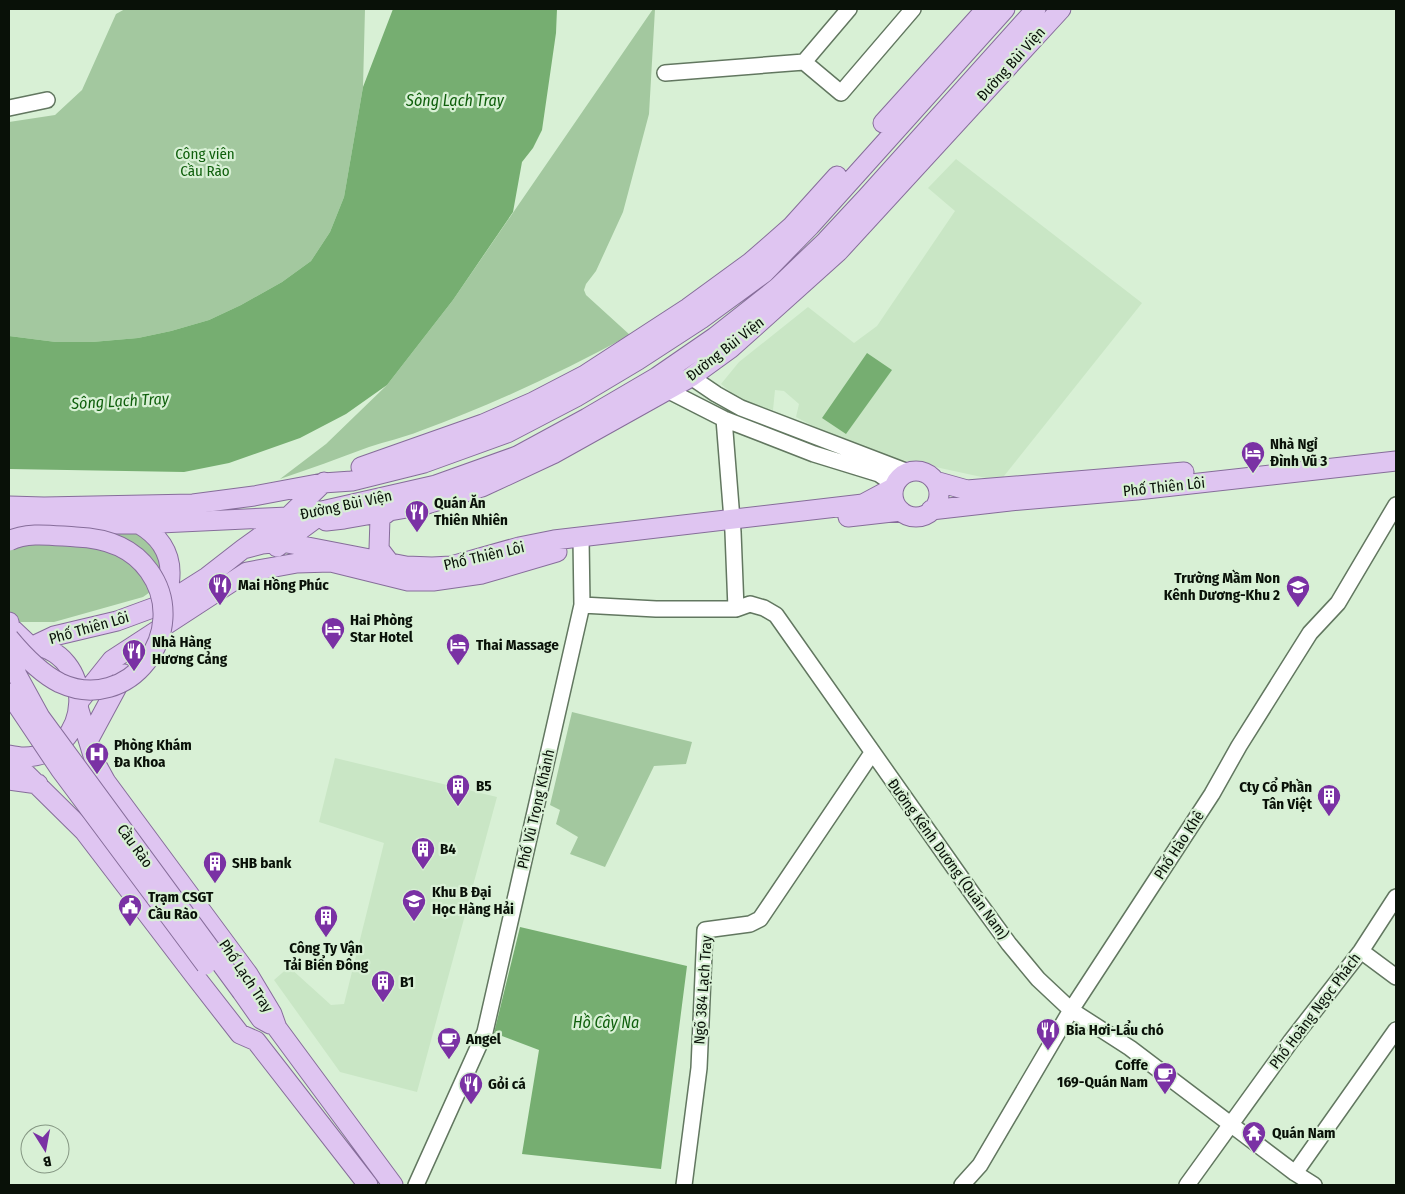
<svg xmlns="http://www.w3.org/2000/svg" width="1405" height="1194" viewBox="0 0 1405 1194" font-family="'Fira Sans Condensed',sans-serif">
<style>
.built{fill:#c9e6c5}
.green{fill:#a3c89f}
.water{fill:#76ae71}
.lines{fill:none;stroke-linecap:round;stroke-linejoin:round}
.minor-casing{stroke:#627760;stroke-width:18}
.major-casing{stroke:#866d9a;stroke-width:21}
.minor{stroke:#fff;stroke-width:15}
.major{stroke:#dfc5f1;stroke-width:19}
.major-bridge-casing{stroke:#866d9a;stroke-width:21;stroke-linecap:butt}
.major-bridge{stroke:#dfc5f1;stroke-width:19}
.labels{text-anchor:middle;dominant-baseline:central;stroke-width:4.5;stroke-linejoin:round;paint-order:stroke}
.street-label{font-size:15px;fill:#091108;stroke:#d8f0d5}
.park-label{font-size:15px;fill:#0f5f0c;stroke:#d8f0d5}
.poi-label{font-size:15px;font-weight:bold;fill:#091108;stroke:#d8f0d5;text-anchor:start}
.water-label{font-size:16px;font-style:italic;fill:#0f5f0c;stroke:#d8f0d5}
</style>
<rect width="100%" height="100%" fill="#d8f0d5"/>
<path class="built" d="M956,159L1142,303L1000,481L894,458L837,439L796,417L799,404L784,391L775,390L773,410L740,400L721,384L739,362L808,307L854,343L877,326L955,211L928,188Z
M335,758L497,797L417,1092L340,1072L274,980L289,967L331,1005L344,1004L384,843L319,822Z"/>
<path class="green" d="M125,9H365L363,87L344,197L330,232L311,261L282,282L241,305L209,320L171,331L138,338L92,342H56L9,336V122L55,115L82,90L116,14Z
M653,9H655L649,114L623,212L596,271L586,284L584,290L586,295L630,335C562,372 492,405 420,431C403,438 386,441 369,447C339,458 310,469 280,479L326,444L387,385L453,300Z
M133,530C140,536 148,541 154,549C167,566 161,587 143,597L54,622H19L9,616V533Z
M572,712L692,742L686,764L654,766L605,867L570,854L578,837L556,824L560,810L550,805Z"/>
<path class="water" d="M393,9H557L556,33L542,130L533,148L522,162L513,212L453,300L387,385L346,414L300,438L229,463L184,472L9,469V336L56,342H92L138,338L171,331L209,320L241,305L282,282L311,261L330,232L344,197L363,87Z
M867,353L892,370L846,434L822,418Z
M520,927L687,966L661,1169L522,1154L539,1050L494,1033Z"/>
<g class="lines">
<g class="minor-casing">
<path id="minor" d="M804,62L841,93L913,9
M665,73L804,62L849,9
M9,108L47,100
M691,377L716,394L741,408L908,472
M667,390L724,419L814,454L879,474L895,485
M724,419L733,532L736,609
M582,605L656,609H736L750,604L764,608L776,615L974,896L1009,944L1038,979L1071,1010L1130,1048L1295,1173L1314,1185
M1361,951L1396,977
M1295,1173L1396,1030
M416,1185L485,1032L582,605L581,538
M684,1185L699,1068L705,930L750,924L760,919L872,753
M962,1185L980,1165L1071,1010L1212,794L1239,746L1310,633L1338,603L1396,505
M1187,1185L1291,1041L1361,951L1396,897"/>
</g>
<g class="major-casing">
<path id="major" d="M883,123L986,9
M361,467L483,424L533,402L585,375L688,308L751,262L791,227L837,176
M893 494a23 23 0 1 1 46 0a23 23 0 1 1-46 0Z
M935,481L967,490L1184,472
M9,506L44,507L193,504L254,496L323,483L352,481L424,463L507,433L576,397L638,360L701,319L764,273L810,226L1005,9
M931,510L1010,501L1137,490L1396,461
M388,512L380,518L379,549L389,562
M848,517L901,511
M326,521L344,519L424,505L482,487L553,454L691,377L731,348L838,252L1061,9
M9,524H139L288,517L326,510L436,485L517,456L587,418L657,377L715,337L777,288L826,241L867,197L1036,9
M139,524C158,535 171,552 170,575C170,584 167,594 166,603
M277,547L323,513
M243,549L288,517L324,482
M9,622L10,627L28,644
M35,645L54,636L117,621L166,603L207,577L243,549L262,544L282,542L406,566L432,567L451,566L519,547L554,540L863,504L893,488
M80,700L112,660L247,572L297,563L331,562L408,581H433L482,574L557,552
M79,710L95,762L106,782L248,974L272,1014L277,1028L393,1185
M89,739L124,674
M9,755C14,756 19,757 24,757C94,756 99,650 27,644
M9,757L84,831L194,975L240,1034L256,1041L368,1185
M9,780L38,784
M242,992L261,1019L270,1024"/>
</g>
<use href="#minor" class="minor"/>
<use href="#major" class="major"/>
<g class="major-bridge-casing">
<path id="major-bridge" d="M9,541C28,531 55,536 76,537C105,538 132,547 149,571C192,631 129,715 60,683C40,673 23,655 9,638
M9,653L17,675L40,717L242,992
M9,693L60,769L206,965"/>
</g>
<use href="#major-bridge" class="major-bridge"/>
</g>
<defs>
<g id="hotel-pin" transform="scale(1.25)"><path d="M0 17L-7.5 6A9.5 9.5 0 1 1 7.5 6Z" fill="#7a31a4" stroke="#d8f0d5"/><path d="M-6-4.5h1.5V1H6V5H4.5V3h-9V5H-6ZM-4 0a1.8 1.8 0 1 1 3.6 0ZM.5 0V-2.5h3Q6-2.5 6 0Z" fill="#fff"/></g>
<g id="restaurant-pin" transform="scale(1.25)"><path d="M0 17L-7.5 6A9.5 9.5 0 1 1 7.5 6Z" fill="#7a31a4" stroke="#d8f0d5"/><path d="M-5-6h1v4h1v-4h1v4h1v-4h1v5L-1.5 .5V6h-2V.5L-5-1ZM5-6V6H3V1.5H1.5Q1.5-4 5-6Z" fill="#fff"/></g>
<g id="school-pin" transform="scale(1.25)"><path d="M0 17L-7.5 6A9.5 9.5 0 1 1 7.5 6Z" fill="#7a31a4" stroke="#d8f0d5"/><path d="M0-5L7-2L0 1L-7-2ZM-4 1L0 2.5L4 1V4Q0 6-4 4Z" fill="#fff"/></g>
<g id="hospital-pin" transform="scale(1.25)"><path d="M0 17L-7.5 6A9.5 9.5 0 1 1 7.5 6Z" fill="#7a31a4" stroke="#d8f0d5"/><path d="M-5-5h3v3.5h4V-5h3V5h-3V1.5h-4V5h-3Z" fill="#fff"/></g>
<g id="building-pin" transform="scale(1.25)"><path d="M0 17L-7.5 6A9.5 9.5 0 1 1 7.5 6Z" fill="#7a31a4" stroke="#d8f0d5"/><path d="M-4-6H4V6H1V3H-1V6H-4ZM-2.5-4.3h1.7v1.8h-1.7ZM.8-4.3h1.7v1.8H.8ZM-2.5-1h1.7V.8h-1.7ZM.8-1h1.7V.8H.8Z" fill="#fff"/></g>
<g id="university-pin" transform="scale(1.25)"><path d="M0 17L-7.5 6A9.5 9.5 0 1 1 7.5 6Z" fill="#7a31a4" stroke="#d8f0d5"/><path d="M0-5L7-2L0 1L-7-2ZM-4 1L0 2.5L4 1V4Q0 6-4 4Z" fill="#fff"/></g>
<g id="civic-pin" transform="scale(1.25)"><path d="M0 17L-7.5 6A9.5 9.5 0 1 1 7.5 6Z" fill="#7a31a4" stroke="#d8f0d5"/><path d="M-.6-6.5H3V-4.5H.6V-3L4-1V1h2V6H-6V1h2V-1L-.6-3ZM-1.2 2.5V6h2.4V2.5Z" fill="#fff"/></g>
<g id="cafe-pin" transform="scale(1.25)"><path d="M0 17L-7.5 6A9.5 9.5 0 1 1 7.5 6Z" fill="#7a31a4" stroke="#d8f0d5"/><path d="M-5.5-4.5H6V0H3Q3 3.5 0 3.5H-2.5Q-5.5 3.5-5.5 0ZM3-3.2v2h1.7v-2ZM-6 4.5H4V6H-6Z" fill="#fff"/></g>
<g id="temple-pin" transform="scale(1.25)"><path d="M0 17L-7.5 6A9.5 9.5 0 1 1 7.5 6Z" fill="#7a31a4" stroke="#d8f0d5"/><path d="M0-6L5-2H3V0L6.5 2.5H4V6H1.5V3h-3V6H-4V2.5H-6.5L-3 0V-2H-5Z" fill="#fff"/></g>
</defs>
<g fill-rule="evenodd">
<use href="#hotel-pin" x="1253" y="453"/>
<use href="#restaurant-pin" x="417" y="512"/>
<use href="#restaurant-pin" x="220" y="585"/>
<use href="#school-pin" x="1298" y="587"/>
<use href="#hotel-pin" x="333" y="629"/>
<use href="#hotel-pin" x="458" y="645"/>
<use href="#restaurant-pin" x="134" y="651"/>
<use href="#hospital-pin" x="97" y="754"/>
<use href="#building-pin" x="458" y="786"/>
<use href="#building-pin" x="1329" y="796"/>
<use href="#building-pin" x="423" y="849"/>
<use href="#building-pin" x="215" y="863"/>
<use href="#university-pin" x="414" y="901"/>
<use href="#civic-pin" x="130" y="906"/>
<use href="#building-pin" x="326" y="917"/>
<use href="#building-pin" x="383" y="982"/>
<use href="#restaurant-pin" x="1048" y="1030"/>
<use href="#cafe-pin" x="449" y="1039"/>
<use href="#cafe-pin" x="1165" y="1074"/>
<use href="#restaurant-pin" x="471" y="1084"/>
<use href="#temple-pin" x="1254" y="1133"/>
</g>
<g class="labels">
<g class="street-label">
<text transform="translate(1011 64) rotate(-48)">Đường Bùi Viện</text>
<text transform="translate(725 349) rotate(-38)">Đường Bùi Viện</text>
<text transform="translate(1164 487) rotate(-6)">Phố Thiên Lôi</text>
<text transform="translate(346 505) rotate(-12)">Đường Bùi Viện</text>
<text transform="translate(484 556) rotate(-13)">Phố Thiên Lôi</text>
<text transform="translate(89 628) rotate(-16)">Phố Thiên Lôi</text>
<text transform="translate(536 809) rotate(-77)">Phố Vũ Trọng Khánh</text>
<text transform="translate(1179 845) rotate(-57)">Phố Hào Khê</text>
<text transform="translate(135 846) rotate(54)">Cầu Rào</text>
<text transform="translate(948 859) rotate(54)">Đường Kênh Dương (Quán Nam)</text>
<text transform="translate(246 976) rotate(56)">Phố Lạch Tray</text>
<text transform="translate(703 990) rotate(-86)">Ngõ 384 Lạch Tray</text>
<text transform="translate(1315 1011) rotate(-53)">Phố Hoàng Ngọc Phách</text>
</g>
<g class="park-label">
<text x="205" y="154">Công viên<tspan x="205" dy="17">Cầu Rào</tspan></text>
</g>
<g class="poi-label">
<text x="1270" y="444">Nhà Ngỉ<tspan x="1270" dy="17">Đình Vũ 3</tspan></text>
<text x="434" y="503">Quán Ăn<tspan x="434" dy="17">Thiên Nhiên</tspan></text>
<text x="1280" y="578" text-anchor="end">Trường Mầm Non<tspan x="1280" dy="17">Kênh Dương-Khu 2</tspan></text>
<text x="238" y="585">Mai Hồng Phúc</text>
<text x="350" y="620">Hai Phòng<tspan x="350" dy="17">Star Hotel</tspan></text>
<text x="152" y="642">Nhà Hàng<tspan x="152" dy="17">Hương Cảng</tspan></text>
<text x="476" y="645">Thai Massage</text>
<text x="114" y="745">Phòng Khám<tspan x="114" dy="17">Đa Khoa</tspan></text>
<text x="476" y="786">B5</text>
<text x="1312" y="787" text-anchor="end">Cty Cổ Phần<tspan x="1312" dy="17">Tân Việt</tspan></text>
<text x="440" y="849">B4</text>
<text x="232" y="863">SHB bank</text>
<text x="432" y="892">Khu B Đại<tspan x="432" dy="17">Học Hàng Hải</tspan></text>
<text x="148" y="897">Trạm CSGT<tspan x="148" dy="17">Cầu Rào</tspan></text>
<text x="326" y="948" text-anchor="middle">Công Ty Vận<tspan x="326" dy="17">Tải Biển Đông</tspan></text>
<text x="400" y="982">B1</text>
<text x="1066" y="1030">Bia Hơi-Lẩu chó</text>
<text x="466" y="1039">Angel</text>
<text x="1148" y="1065" text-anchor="end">Coffe<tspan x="1148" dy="17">169-Quán Nam</tspan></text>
<text x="488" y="1084">Gỏi cá</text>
<text x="1272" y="1133">Quán Nam</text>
</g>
<g class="water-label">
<text x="455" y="100">Sông Lạch Tray</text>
<text transform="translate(120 401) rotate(-3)">Sông Lạch Tray</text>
<text x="606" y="1022">Hồ Cây Na</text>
</g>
</g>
<rect width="1405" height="1194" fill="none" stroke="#091108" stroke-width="20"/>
<g transform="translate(45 1149) rotate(169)"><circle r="24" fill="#d8f0d5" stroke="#859783"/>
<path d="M0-4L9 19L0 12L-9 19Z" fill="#7a31a4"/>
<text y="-8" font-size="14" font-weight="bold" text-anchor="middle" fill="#091108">B</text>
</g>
</svg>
